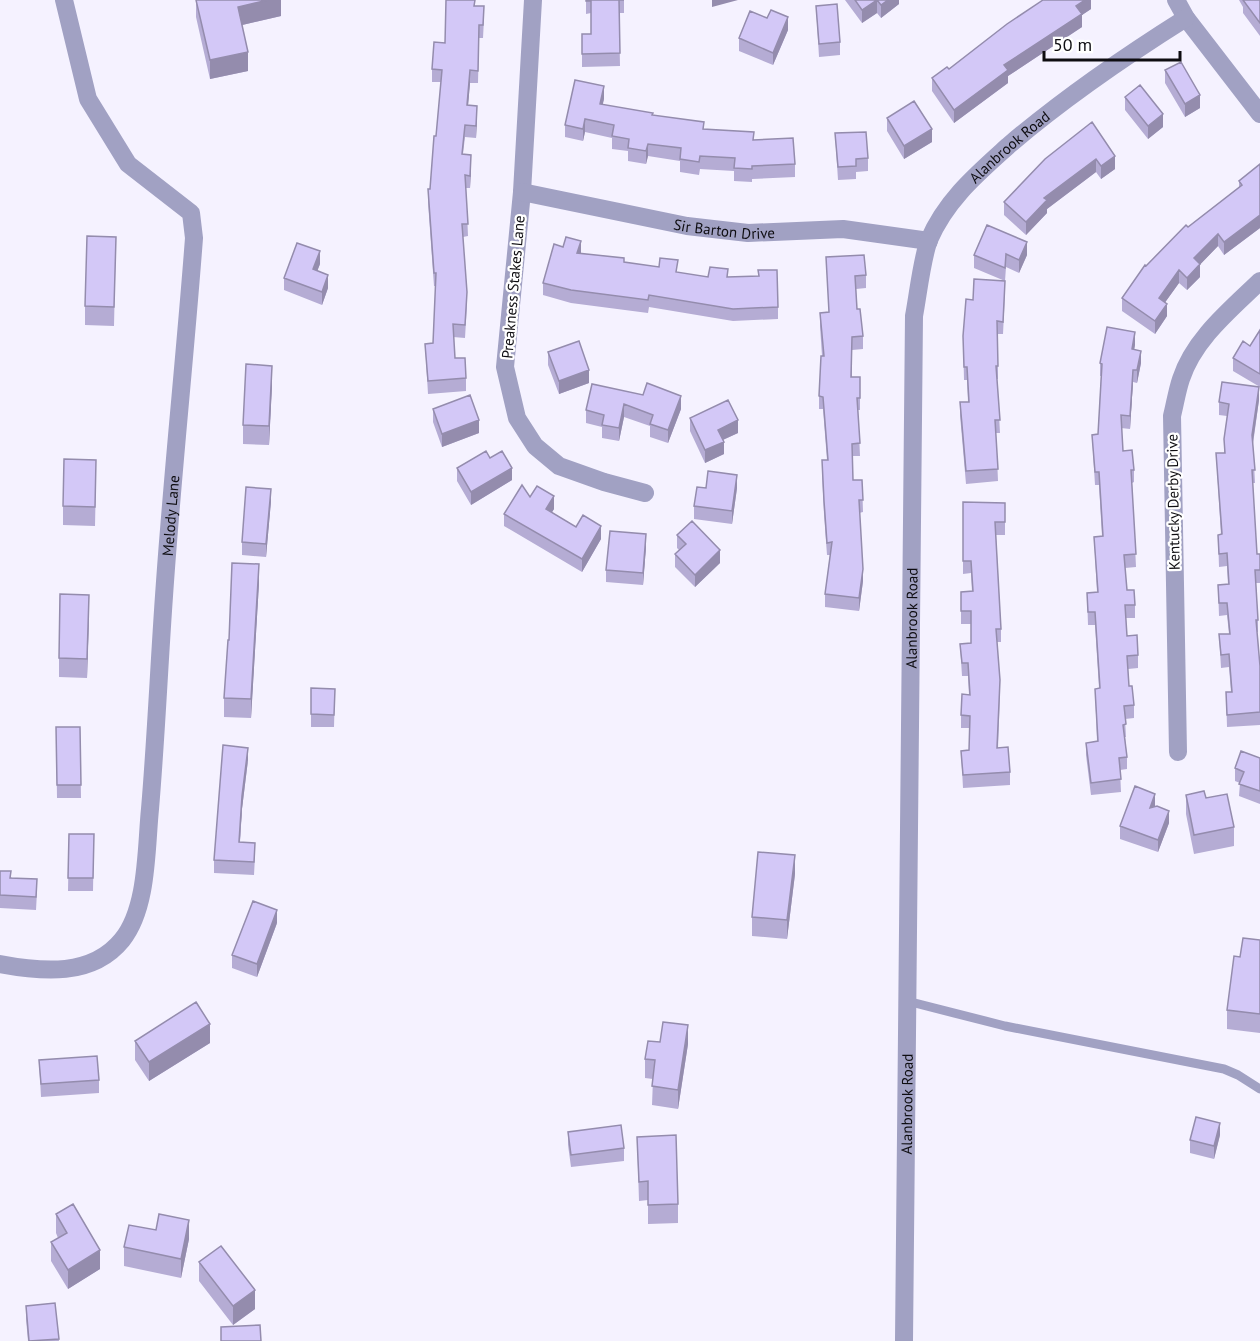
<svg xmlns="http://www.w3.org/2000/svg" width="1260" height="1341" viewBox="0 0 1260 1341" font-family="'PT Sans',sans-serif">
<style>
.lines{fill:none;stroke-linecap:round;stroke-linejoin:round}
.lane{stroke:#a1a1c3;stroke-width:9}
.street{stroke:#a1a1c3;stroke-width:18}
.wall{fill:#b5acd4}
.shaded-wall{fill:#948cad}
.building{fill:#d3c8f7;stroke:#948cad;stroke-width:1.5}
.labels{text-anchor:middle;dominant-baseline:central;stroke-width:4.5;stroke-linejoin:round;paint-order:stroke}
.street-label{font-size:15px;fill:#0e0d11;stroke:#fff}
</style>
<rect width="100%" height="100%" fill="#f5f2ff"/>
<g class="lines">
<path class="lane" d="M907,1001L1005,1026L1224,1069L1238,1075L1260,1089"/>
<g class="street">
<path d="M533,0L522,192L505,367L517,418L535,446L559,466L604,482L645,493"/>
<path d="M1176,0L1186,18L1260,114"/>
<path id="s1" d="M522,192L687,226L748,233L843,229L929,241"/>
<path d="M1178,752L1172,416C1175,404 1177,391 1181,379C1194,339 1230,310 1260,281"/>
<path id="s2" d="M0,964C42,972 92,977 122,940C148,908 146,848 150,809C156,738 159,667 164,596C172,477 185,358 194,238L191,213L128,164L88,99L64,0"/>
<path id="s3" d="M904,1341L914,316C918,295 922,258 929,240C946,200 977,174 1008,146C1064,98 1124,57 1186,18"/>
</g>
</g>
<path class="wall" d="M196,0H281V16L242,25L248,71L210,79L196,17Z
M586,0H624V13H619L620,66L582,67V34H591V13L586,14Z
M845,0H899V4L881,18L877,13L862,23Z
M1091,0V9L1082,15V27L1008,76V83L954,123L932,91V78Z
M1239,0H1260V36L1243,13V7Z
M475,6L484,19L483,38H479L478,83H470L468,105L477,119L476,138L465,137L463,154L471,168L470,188H466L468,236L463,237L467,304L465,338L453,337L455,358L466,378V391L428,394L425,344L433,343L436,286H434L428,202V189H430L436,136L441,82H432V69L445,43Z
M816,6L840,42V55L819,57Z
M788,30L773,65L739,51V38Z
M1165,70L1200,108L1185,117L1165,83Z
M1125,97L1163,127L1148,139L1125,110Z
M604,99L602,105L653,115L704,129L754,140L795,164V177L752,179V182L734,181V171L700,169L699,175L680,172V161L648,156L646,164L628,161V151L612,149V138L585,132L583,141L565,137V125Z
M887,118L932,142L904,159L887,131Z
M1092,122L1115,169L1101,179L1096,172L1047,209V213L1026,235L1004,215V202Z
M835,133L868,158V171L856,172V179L838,180Z
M1260,164V228L1224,255L1218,246L1200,264V277L1187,290L1179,283L1165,302L1167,316L1155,334L1122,311V298L1146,266L1188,227L1239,188V181Z
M987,225L1027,255L1019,273L1006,267L1005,281L974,268V255Z
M116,237L114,326L85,325V306Z
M581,254L678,273L708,277H728L778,307V319L733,321L649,307L648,313L571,303L543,295V283Z
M826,257L866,275V288L856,289L857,309L863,336V349L852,350V377H860V410H858L860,456H852L853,480H862L863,512L859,513L863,581L859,611L825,607V594L830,555H827L824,514L822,473L827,460L823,409H819V396L822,356L820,326V313L829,312Z
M320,264L317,271L328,288L322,305L284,290V278Z
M1005,293L1003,334H998V379H997L1000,433H996L998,481L966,484L960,415V402H968L967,380H964L963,336L973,300Z
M1260,331V387L1233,371V358L1250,346Z
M1135,345L1134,349L1141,363L1137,383L1133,382L1130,429L1121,428L1123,451L1134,470V482L1132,483L1136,567L1125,568L1127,590L1135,605V618H1126L1127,636L1138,655V668L1128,669L1129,686L1134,705V718L1125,719L1126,737H1125L1127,757V769L1120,770L1121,792L1091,795L1086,755V743L1097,741L1095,689L1099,688L1095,625H1088L1087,593L1097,592L1094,537L1102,536L1099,485H1095L1092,435L1098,434L1101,376H1100V363Z
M548,352L589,383L559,394L548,365Z
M592,384L681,409L668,443L650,437V426L624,417L619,441L602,438V427L586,423V410Z
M272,385L269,445L243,444V425Z
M1259,400L1253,444L1255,483H1252L1257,554H1260V583H1256L1258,620V632H1257L1260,666V725L1227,727L1226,692H1231L1229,667L1221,668L1219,634H1229L1227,615L1219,616L1218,585H1228L1227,566L1219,567L1218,535H1221L1216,453H1224V439L1227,416L1219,415V402Z
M433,409L479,433L442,447L433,422Z
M690,418L738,433L723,440L724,454L705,463L690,431Z
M490,458L512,480L471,505L457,481V468Z
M96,479L95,526L63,525V506Z
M706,488H737L732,524L694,519V506Z
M530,497L554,509L551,513L576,527L601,539L582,572L504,526V514Z
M271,501L266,557L242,555V542Z
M963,502L1005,503V535H996L1001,629V642H997L1000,693L998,748L1010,772V785L963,788L961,751L969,750L970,728H961V715L969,695L968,676H962L960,644L971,643V624H961V592H972L971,573L963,574Z
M677,535L720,563L695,587L675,567V554L679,550L677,548Z
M646,547L643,585L606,582V570Z
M259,583L251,718L224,717V698L229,640Z
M89,614L87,678L59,677V658Z
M311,688L335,689L334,727H311Z
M56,727H80L81,798H57Z
M1260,758V804L1239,796L1240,783L1235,781V768Z
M248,760L242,809L240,842L255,856L254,875L214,873V860Z
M1186,795L1206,798L1234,827V846L1194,854L1186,814Z
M1155,807L1169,823L1158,852L1120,839V826Z
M69,834H94L93,891H68Z
M0,871L37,892L36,910L0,908Z
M795,874L787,939L752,936V917Z
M277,923L257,977L232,968V955Z
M1260,940V1033L1227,1029V1010L1240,957Z
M135,1041L210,1043L149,1081L135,1060Z
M688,1044L678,1109L652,1105L653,1079L645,1078V1059Z
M39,1060L99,1080V1093L41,1097Z
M568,1132L624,1148V1161L571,1167L568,1145Z
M1220,1135L1214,1159L1190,1153V1140Z
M637,1137L678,1204V1223L648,1224V1200L639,1201Z
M56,1214L100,1269L68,1289L51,1261V1242L58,1238L56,1233Z
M156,1230L189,1239L181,1278L124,1266V1247Z
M199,1262L255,1309L233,1325L199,1281Z
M55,1303L59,1341H28L26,1319V1306Z"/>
<path class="shaded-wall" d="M268,0H281V16L238,26V7Z
M712,0H738L712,7Z
M877,0V13L862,23V10Z
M888,0H899V4L881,18V5Z
M1085,0H1091V9L1082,15V27L1008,76V83L954,123V110L1004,65L1076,6Z
M788,17V30L773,65V53Z
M248,52V71L210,79V60Z
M470,70V83L467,118V105Z
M604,86V99L600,117V104Z
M1200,95V108L1185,117V104Z
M477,106V119L476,138V126Z
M1163,114V127L1148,139V126Z
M585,119V132L583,141V129Z
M932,129V142L904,159V146Z
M648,144V156L646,164V151Z
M471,155V168L470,188V176Z
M1115,156V169L1101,179V166Z
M1096,159V172L1047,209V213L1026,235V222L1044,198Z
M1260,215V228L1224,255V242Z
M1218,234V246L1194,271V258Z
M581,241V254L577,253Z
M1027,242V255L1019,273V260Z
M320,251V264L313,282V269Z
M1200,264V277L1187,290V278Z
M1179,270V283L1159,311V298Z
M328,275V288L322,305V292Z
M1167,304V316L1155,334V321Z
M1135,332V345L1132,362V349Z
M1141,351V363L1137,383V370Z
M272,366V385L269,445V426Z
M589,370V383L559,394V381Z
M1133,370V382L1130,429V416Z
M1259,387V400L1252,448V435Z
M681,396V409L668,443V430Z
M624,404V417L619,441V428Z
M479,420V433L442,447V434Z
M738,420V433L718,442V430Z
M724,442V454L705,463V450Z
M512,468V480L471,505V492Z
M737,475V488L732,524V511Z
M271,489V501L266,557V544Z
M554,496V509L546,522V509Z
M601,526V539L582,572V559Z
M646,534V547L643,585V573Z
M720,550V563L695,587V575Z
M259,564V583L251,718V699Z
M863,569V581L859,611V598Z
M89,595V614L87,678V659Z
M248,748V760L242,809L239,855L242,796Z
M1155,794V807L1150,808Z
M1169,811V823L1158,852V840Z
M795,855V874L787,939V920Z
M277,910V923L257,977V964Z
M210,1024V1043L149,1081V1062Z
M688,1025V1044L678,1109V1090Z
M1220,1123V1135L1214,1159V1146Z
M189,1220V1239L181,1278V1259Z
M100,1250V1269L68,1289V1270Z
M255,1290V1309L233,1325V1306Z"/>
<path class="building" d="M196,0H268L238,7L248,52L210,60Z
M446,0H475L474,6H484L483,25H479L478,71L470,70L467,105L477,106L476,126L465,125L462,154L471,155L470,176L465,175L468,224H462L467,292L465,325L453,324L455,358H465L466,378L428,381L425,344L433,343L436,273H434L428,189H430L434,136H436L442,70L432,69L434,42L445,43Z
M586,0H624H619L620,53L582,54V34H591V1H586Z
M855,0H877L862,10Z
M877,0H888L881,5Z
M1043,0H1085L1076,6L1082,14L1004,65L1008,70L954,110L932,78L947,67L949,69L1007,24Z
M1243,0H1260V23Z
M837,4L840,42L819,44L816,6Z
M771,10L788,17L773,53L739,38L750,11L767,18Z
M1181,62L1200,95L1185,104L1165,70Z
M575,80L604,86L600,104L653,113L652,115L704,122L703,129L754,132L753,140L793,138L795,164L752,166V169L734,168L735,158L700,156L699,162L680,159L681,148L648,144L646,151L628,148L629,139L612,136L614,125L585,119L583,129L565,125Z
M1140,85L1163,114L1148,126L1125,97Z
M914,101L932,129L904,146L887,118Z
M1092,122L1115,156L1101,166L1096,159L1044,198L1047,200L1026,222L1004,202L1045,159Z
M866,132L868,158L856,159V166L838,167L835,133Z
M1260,164V215L1224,242L1218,234L1194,258L1200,264L1187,278L1179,270L1159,298L1167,304L1155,321L1122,298L1145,265L1146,266L1186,225L1188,227L1242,185L1239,181Z
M987,225L1027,242L1019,260L1006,254L1005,268L974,255Z
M87,236L116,237L114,307L85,306Z
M566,237L581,241L577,253L624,258V262L659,267L660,258L678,260L676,272L708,277L710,267L728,269L727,277L759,276L758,270H777L778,307L733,309L649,295L648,300L571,290L543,283L554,244L563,247Z
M297,243L320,251L313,269L328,275L322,292L284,278Z
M864,255L866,275L855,276L857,309H860L863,336L852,337L851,377H860V398H857L860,443L852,444L853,480H862L863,500H859L863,569L859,598L825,594L832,542L827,543L824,501L822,460H828L823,397L819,396L821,356H824L820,313L829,312L826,257Z
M974,279L1005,281L1003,322L997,321L998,366H996L1000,420H995L998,469L966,471L960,402H969L967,367H964L963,336L966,299L973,300Z
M1107,327L1135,332L1132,349L1141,351L1137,370H1133L1130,416L1121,415L1123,451L1132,450L1134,470H1131L1136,554L1124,555L1127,590H1134L1135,605H1125L1127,636L1137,635L1138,655L1127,656L1129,686H1132L1134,705L1124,706L1126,724L1123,725L1127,757L1119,758L1121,779L1091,783L1086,743L1098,741L1095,689L1100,688L1095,612H1088L1087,593L1098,592L1094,537L1103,536L1099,472H1095L1092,435L1098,434L1102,364L1100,363Z
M1260,330V374L1233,358L1243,341L1250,346Z
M579,341L589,370L559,381L548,352Z
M246,364L272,366L269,426L243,425Z
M1222,382L1259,387L1252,435L1255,470H1252L1257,554H1260V570H1255L1258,620H1256L1260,666V712L1227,715L1226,692H1232L1229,654L1221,655L1219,634H1230L1227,603H1219L1218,585L1229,584L1227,553L1219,554L1218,535L1222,534L1216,453H1225L1224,439L1229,404L1219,402Z
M647,383L681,396L668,430L650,424L653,415L624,404L619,428L602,425L604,415L586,410L592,384L643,395Z
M470,395L479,420L442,434L433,409Z
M728,400L738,420L718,430L724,442L705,450L690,418Z
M486,451L490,458L502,451L512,468L471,492L457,468Z
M64,459L96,460L95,507L63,506Z
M708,471L737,475L732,511L694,506L697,487L706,488Z
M522,485L530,497L537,486L554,496L546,509L576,527L583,515L601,526L582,559L504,514Z
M246,487L271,489L266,544L242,542Z
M963,502L1005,503V522H995L1001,629H996L1000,680L997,748L1008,747L1010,772L963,775L961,751L969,750L970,716L961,715L962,694L970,695L968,663H962L960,644L971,643V611H961V592L973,591L971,561H963Z
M692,521L720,550L695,575L675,554L686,544L677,535Z
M610,531L646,534L643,573L606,570Z
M232,563L259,564L251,699L224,698L228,640H229Z
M60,594L89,595L87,659L59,658Z
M311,688L335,689L334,715L311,714Z
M56,727H80L81,785H57Z
M223,745L248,748L242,796L239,842L255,843L254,862L214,860Z
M1241,751L1260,758V791L1239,784L1244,772L1235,768Z
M1135,786L1155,794L1150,808L1157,806L1169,811L1158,840L1120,826Z
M1204,791L1206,798L1227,794L1234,827L1194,835L1186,795Z
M69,834H94L93,878H68Z
M758,852L795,855L787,920L752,917Z
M0,871H11L10,878L37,879L36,897L0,895Z
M253,901L277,910L257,964L232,955Z
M1243,938L1260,940V1014L1227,1010L1234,956L1240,957Z
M196,1002L210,1024L149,1062L135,1041Z
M663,1022L688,1025L678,1090L652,1086L655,1060L645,1059L648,1041L660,1042Z
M97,1056L99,1080L41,1084L39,1060Z
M1196,1117L1220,1123L1214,1146L1190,1140Z
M621,1125L624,1148L571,1155L568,1132Z
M676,1135L678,1204L648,1205V1181L639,1182L637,1137Z
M73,1204L100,1250L68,1270L51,1242L67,1233L56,1214Z
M159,1214L189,1220L181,1259L124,1247L129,1225L156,1230Z
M221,1246L255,1290L233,1306L199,1262Z
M55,1303L59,1339L29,1341L26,1306Z
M260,1325L261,1341H221V1327Z"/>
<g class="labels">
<g class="street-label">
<text stroke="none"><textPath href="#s3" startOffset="1227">Alanbrook Road</textPath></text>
<text stroke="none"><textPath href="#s1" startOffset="206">Sir Barton Drive</textPath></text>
<text transform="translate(513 287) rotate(-85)">Preakness Stakes Lane</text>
<text transform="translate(1173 502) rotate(-91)">Kentucky Derby Drive</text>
<text stroke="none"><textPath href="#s2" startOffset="561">Melody Lane</textPath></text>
<text stroke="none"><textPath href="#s3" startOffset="723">Alanbrook Road</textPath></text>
<text stroke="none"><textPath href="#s3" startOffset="237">Alanbrook Road</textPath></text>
</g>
</g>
<path d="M1044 51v9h136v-9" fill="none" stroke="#0e0d11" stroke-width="3"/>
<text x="1053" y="51" font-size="18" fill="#0e0d11" stroke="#ffffff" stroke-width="4.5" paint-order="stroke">50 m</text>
</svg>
